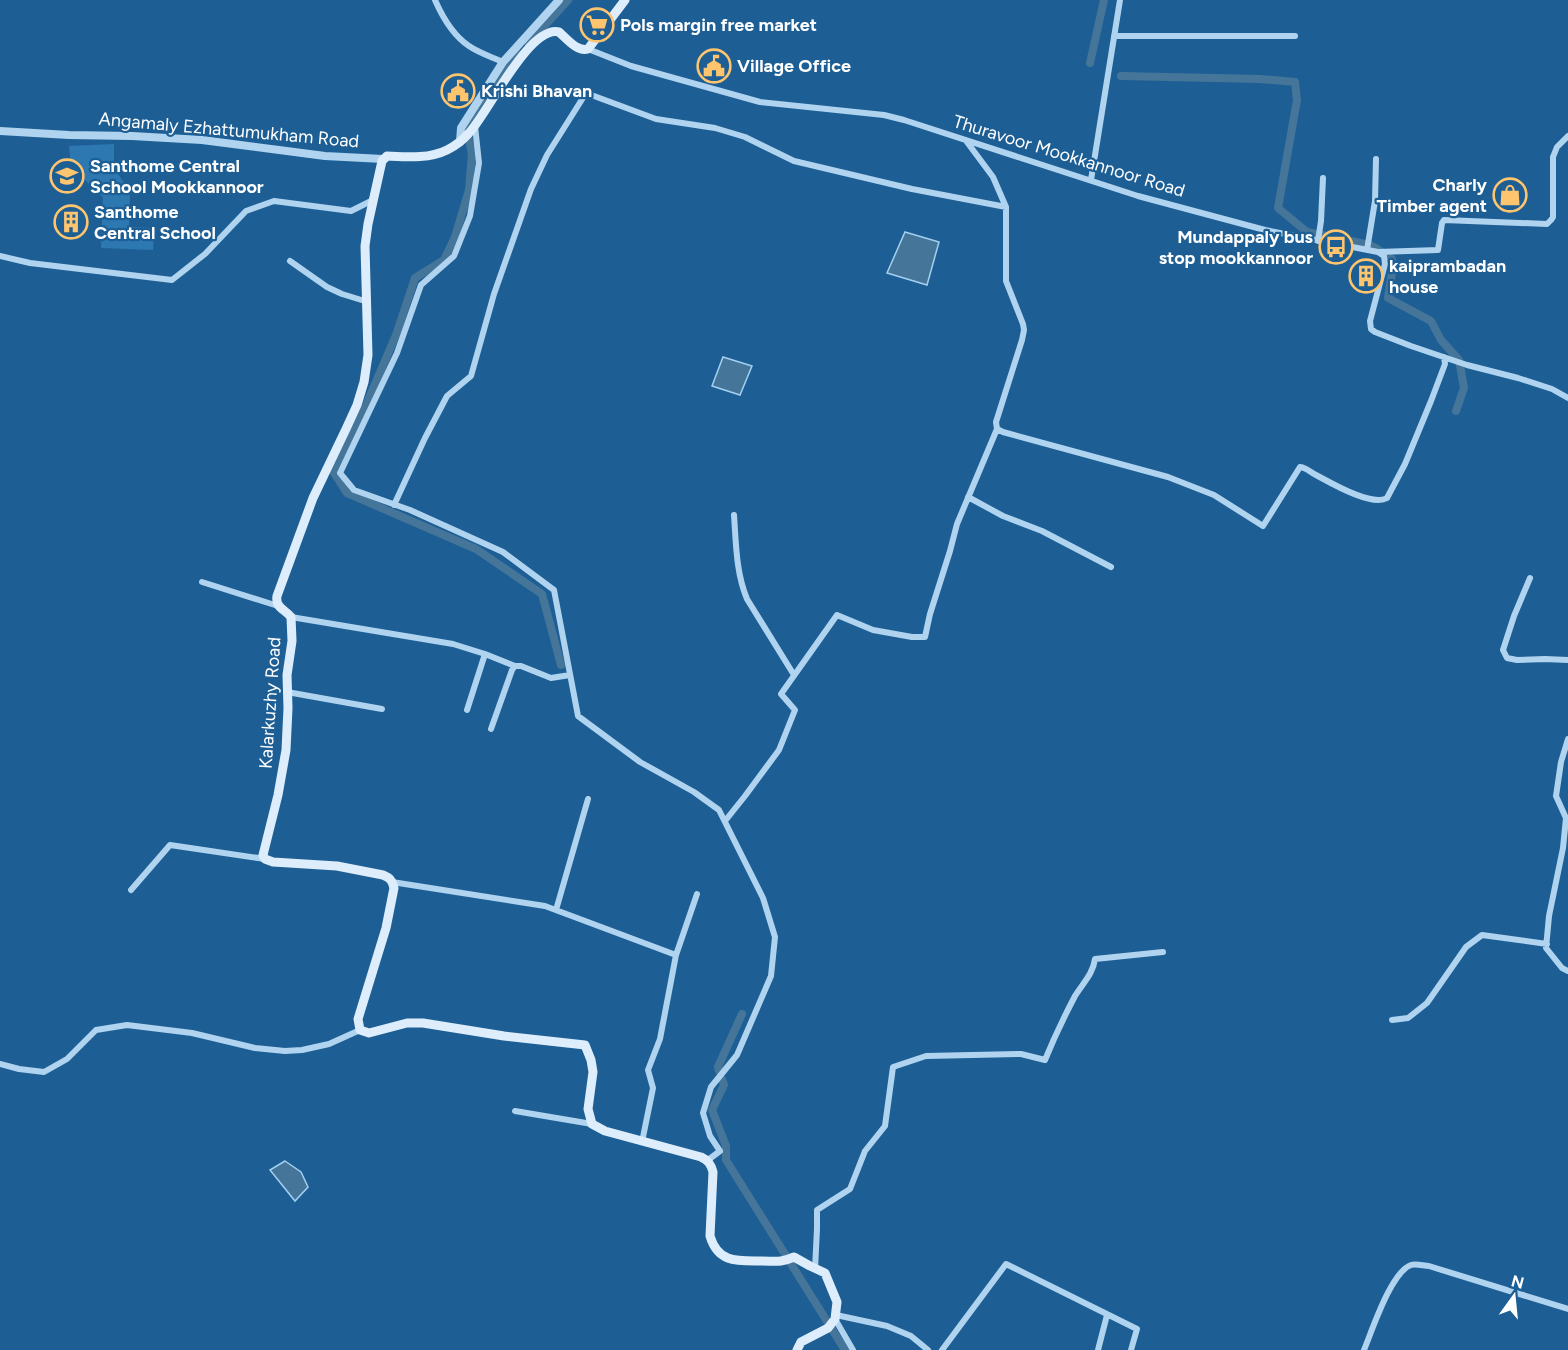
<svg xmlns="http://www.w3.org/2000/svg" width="1568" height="1350" font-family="Figtree,sans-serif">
<rect width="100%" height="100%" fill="#1d5f95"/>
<!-- green -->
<path fill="#2d78b1" d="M114 144V171L118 174 130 191 129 227 154 228 153 250 101 248 103 197 71 167 69 146Z"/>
<!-- water -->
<path fill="#46759a" stroke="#a3d0f1" stroke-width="1.5" d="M905 232 939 242 927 285 887 273Z
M723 357 752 366 740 395 712 386Z
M285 1161 301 1172 308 1187 295 1201 270 1170Z"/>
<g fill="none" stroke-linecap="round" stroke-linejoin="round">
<!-- canal -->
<path stroke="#46759a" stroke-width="8" d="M529 43 568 0
M1090 63 1104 0
M1121 76 1260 79 1295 82 1297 100 1278 208 1307 232 1370 245 1376 248 1392 259V273L1388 298 1431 321 1441 340 1459 360 1464 388 1456 411
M467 127 505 69 519 54
M468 135 472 154 469 190 455 237 444 260 415 278 396 335 363 412 333 471 347 493 476 549 542 594 561 665
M719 1071 718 1067 742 1014
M722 1079 724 1085 712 1110 726 1146V1160L845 1350"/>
<!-- minor -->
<path stroke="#b0d4ef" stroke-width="6" d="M435 0C442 16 454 36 469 46 479 53 492 57 503 62
M1114 36H1295
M588 49 631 66 760 102 884 115 904 120 1138 196 1265 230 1378 252 1384 256 1385 264 1370 321 1371 329 1375 332 1411 346 1467 365 1518 378 1552 389 1568 398
M475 126 479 163 470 216 454 256 421 285 397 353 340 473 354 490 410 510 503 552 554 590 578 716 640 762 694 792 719 810 763 898 775 937 771 976 737 1055 711 1087 703 1113 710 1136 720 1151 708 1160
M967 142 993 177 1006 207V281L1023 324 1024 330 1022 340 996 422 997 429 1003 432 1168 477 1214 495 1263 526 1300 467C1307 468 1310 472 1316 475 1331 483 1372 507 1387 498L1405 464 1431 401 1445 364 1444 357
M1091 180 1120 0
M1318 241 1321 221 1323 178
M1367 250 1375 201 1376 159
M1378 252 1438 250 1442 223 1444 220 1547 224 1551 220 1553 217V157L1557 147 1568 136
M0 256 30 263 172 280 205 254 246 211 274 201 351 211 373 200
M290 261 327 287 342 294 368 302
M968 497 1003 516 1042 531 1111 567
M394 505 425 438 447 396 471 376 494 294 531 189 547 155 586 93 656 119 715 128 745 137 794 161 912 189 1006 207
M734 515C736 543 736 573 747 599L794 675
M1530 578 1514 616 1503 650 1507 658 1517 660 1545 659 1568 660
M202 582 278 606
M291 617 453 644 485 654 515 666
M287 692 382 709
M467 710 485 654
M491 729 512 670 515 666H521L551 678 570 675
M1568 739 1561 762 1556 796 1566 818 1563 848 1549 916 1546 948 1562 968 1568 971
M725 821 745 796 779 750 795 710 781 694 837 615 873 630 912 637H925L930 614 950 551 957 524 997 429
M392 882 545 906 676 955
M131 890 170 845 265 859
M556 910 588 799
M1392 1020 1408 1018 1427 1003 1466 947 1482 935 1547 944
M0 1064 19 1069 44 1072 67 1059 96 1030 127 1025 192 1033 255 1048 285 1051 302 1050 329 1044 360 1030
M515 1111 592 1124
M642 1142 653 1088 648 1070 660 1039 676 955 697 894
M815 1269 817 1229V1210L850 1189 865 1151 885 1126 893 1067 926 1056 1021 1054 1045 1060C1054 1038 1064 1017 1075 996 1083 983 1093 974 1095 959L1163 952
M836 1315 887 1326 911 1336 928 1350
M835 1319 853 1350
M942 1350 1006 1264 1137 1329 1131 1350
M1098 1350 1107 1315
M1364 1350C1372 1331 1391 1272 1411 1265 1416 1263 1424 1266 1429 1266L1568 1309"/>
<!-- tertiary -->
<path stroke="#b0d4ef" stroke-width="8" d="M0 131 69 135 132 136 202 140 325 156 383 159
M460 142 461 128 503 62 559 0"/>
<!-- secondary -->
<path stroke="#ddedfb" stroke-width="9" d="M625 0 588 49C577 52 567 39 559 32 529 25 488 113 469 133 463 140 455 146 447 150 429 159 407 157 387 156L382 161 368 224 365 246 368 355 364 382 357 405 346 429 313 498 277 596C275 608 285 609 291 617L292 641 287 675 288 708 286 750 278 795 263 855 265 859 273 862 337 866 383 875C390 878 392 880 394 888L386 928 358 1019 360 1030 369 1033 407 1023H423L504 1036 585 1045 591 1060 593 1072 588 1109 592 1124 605 1131 701 1157C708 1160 711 1164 713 1172L710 1236C718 1263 737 1261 761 1261 776 1261 780 1263 794 1257L810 1266 825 1273 837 1302 835 1319 828 1328 801 1342 797 1350"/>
</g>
<!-- icons -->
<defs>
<g id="supermarket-ring" transform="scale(1.725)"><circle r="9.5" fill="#1d5f95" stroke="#fec46e" stroke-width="1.5"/><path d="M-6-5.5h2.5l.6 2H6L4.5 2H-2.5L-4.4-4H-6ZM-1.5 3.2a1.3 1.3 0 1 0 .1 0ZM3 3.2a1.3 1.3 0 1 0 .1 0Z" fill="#fec46e"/></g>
<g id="civic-ring" transform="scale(1.725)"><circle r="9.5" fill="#1d5f95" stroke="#fec46e" stroke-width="1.5"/><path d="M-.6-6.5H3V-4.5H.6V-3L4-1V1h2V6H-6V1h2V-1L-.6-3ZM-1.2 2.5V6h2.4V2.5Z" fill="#fec46e"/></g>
<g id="school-ring" transform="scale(1.725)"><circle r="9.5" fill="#1d5f95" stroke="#fec46e" stroke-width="1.5"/><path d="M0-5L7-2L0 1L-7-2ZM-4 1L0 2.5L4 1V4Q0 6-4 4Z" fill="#fec46e"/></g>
<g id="shop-ring" transform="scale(1.725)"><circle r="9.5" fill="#1d5f95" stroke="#fec46e" stroke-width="1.5"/><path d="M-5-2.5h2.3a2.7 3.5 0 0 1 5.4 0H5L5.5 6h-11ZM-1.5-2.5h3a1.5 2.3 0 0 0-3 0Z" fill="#fec46e"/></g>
<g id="building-ring" transform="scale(1.725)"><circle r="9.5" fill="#1d5f95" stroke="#fec46e" stroke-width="1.5"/><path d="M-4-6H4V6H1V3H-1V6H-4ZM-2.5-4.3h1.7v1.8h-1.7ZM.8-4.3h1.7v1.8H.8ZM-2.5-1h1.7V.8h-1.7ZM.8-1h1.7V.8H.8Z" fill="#fec46e"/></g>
<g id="bus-ring" transform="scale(1.725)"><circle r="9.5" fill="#1d5f95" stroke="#fec46e" stroke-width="1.5"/><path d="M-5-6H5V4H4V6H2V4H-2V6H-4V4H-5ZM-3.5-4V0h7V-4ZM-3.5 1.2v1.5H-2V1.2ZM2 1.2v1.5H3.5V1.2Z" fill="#fec46e"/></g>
</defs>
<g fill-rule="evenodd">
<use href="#supermarket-ring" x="597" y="25"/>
<use href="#civic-ring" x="714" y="66"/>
<use href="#civic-ring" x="458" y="91"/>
<use href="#school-ring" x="67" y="176"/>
<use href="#shop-ring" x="1510" y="195"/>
<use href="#building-ring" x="71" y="222"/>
<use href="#bus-ring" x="1336" y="247"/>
<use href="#building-ring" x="1366" y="276"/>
</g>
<g text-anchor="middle" stroke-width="4.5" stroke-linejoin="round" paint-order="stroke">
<!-- poi labels -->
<g font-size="18" font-weight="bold" fill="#fff" stroke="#1d5f95" text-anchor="start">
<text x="620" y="31">Pols margin free market</text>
<text x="737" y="72">Village Office</text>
<text x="481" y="97">Krishi Bhavan</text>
<text x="90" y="172">Santhome Central<tspan x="90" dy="21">School Mookkannoor</tspan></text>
<text x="1487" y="191" text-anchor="end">Charly<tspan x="1487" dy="21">Timber agent</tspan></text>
<text x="94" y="218">Santhome<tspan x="94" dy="21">Central School</tspan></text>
<text x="1313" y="243" text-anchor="end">Mundappaly bus<tspan x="1313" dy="21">stop mookkannoor</tspan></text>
<text x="1389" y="272">kaiprambadan<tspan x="1389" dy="21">house</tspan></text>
</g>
<!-- street labels -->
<g font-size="18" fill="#fff" stroke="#1d5f95">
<text transform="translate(229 130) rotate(5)" y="6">Angamaly Ezhattumukham Road</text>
<text transform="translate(1069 156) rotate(17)" y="6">Thuravoor Mookkannoor Road</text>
<text transform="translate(270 703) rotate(-86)" y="6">Kalarkuzhy Road</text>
</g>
</g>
<!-- north arrow -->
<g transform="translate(1514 1296) rotate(15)" stroke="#1d5f95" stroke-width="4.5" paint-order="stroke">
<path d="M0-4.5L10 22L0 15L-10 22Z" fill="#ffffff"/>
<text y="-9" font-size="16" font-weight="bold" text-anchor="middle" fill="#ffffff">N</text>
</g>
</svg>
